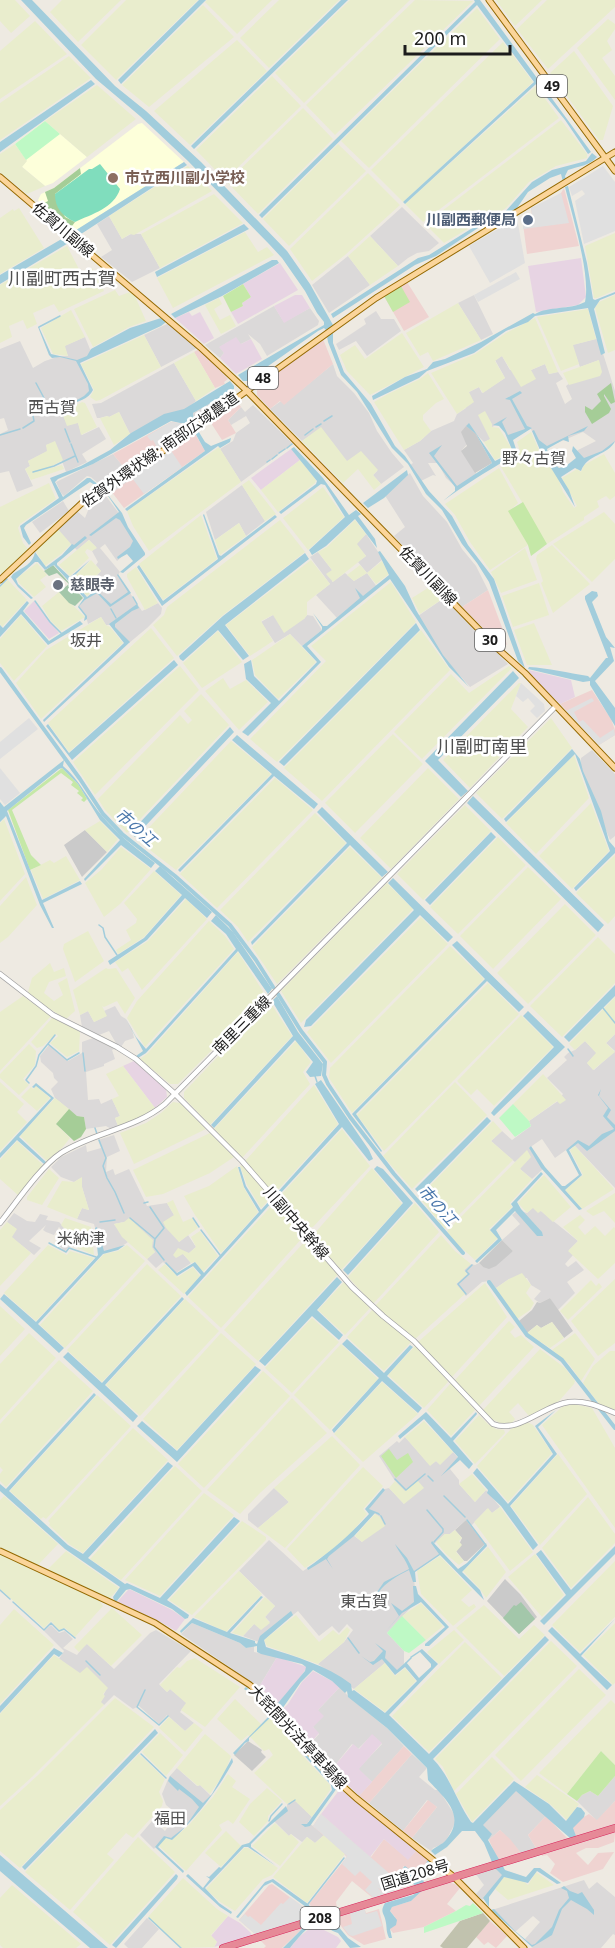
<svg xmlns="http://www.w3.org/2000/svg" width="615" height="1948" font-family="'Noto Sans','Noto Sans JP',sans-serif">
<rect width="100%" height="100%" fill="#eeeae2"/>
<!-- residential -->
<path fill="#dbd9d9" d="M402 207 439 243 429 251 417 253 408 258 398 266 370 236Z
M109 216 122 239 131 234H141L160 268 132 282 101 257 112 250 97 224Z
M348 256 370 285 329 313 312 285Z
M474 295 493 334 481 340 458 303Z
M274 306 284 322 310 308 319 321 318 325 267 356 260 344 248 334 251 339 241 344 228 342 220 347 224 353 220 358 205 345Z
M376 311 381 319H394L401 331 367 356 356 341 339 350 336 344 366 324 364 319Z
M169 323 197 348 161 367 144 335Z
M85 337 92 354 78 361 91 390 85 398 59 409 65 418 78 423 82 435 99 427 106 439 82 454 87 462 66 472 55 442 46 445 48 451 28 461 30 466 25 469 33 486 17 492 9 471 0 473V434L8 430 4 418 0 419V349L20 341 33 368 45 361 60 356H68L64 346Z
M596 339 599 341 615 391V442L600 453 580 460 576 452 578 450 596 441 583 432 543 449 530 428 508 437 500 423 492 427 488 432 491 439 484 442 476 434 462 450 477 475 458 489 446 478 438 463H428L436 476 433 475 421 481 410 465 413 463 404 450 420 441 431 431 454 421 457 414 466 408 469 392 479 387 482 393 505 378 495 360 502 356 510 370H531L545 364 549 374 558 372 563 379 556 383 565 404 572 399 566 386 599 360 580 367 572 345Z
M174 363 196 401 184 411 165 415 130 434 119 412 109 417 107 416 100 418H97L92 404 101 403Z
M333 364 337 376 354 393 369 413 377 431 392 453 404 467 381 484 373 475 377 471 347 462 321 428 302 441 270 409 281 401 284 404Z
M234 390 233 396 194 424 193 413Z
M253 405 293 444 241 482 220 449 233 441 236 433 250 423 246 416 231 425 228 420 241 407 245 412Z
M113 454 126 470 100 485 91 477 87 476 64 496 61 493 56 482Z
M410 473 423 496 447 522 462 549 476 566 488 590 462 607 394 536 405 527 384 494Z
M242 485 265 521 246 536 239 523 215 540 206 512Z
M102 491 118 512 136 544 117 561 105 544 100 548 120 572 118 575 142 611 158 603 162 608 161 614 147 628 129 643 112 625H106L101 617 88 624 86 616 78 606 96 591 90 582 101 571 96 565 98 562 92 551 96 547 89 540 77 550 61 535 58 529 77 511 85 518 93 498Z
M63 501 69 511 40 533 32 522Z
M366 534 383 559 367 573 377 587 337 618 316 595 330 584 310 557 318 552 332 570V582L345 573 354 581 367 573 358 562 366 556 356 544Z
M444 598 508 664 470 687 440 653 418 616Z
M273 615 304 619 307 615 313 616 322 630 302 646 290 634 275 643 261 622Z
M592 750 615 774V836L610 840 581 770V758Z
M115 1006 121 1016 126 1019 132 1029 134 1038 125 1041 121 1047 117 1045 109 1031 99 1035 82 1027 80 1015 88 1011 94 1022 106 1016 104 1011Z
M615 1034V1188L575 1146 566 1150 555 1158 542 1139 529 1148 543 1169 532 1179 520 1169 527 1151 515 1162 491 1141 502 1131 512 1140 531 1126 529 1121 558 1101 563 1094 547 1078 567 1060 564 1057 568 1053 575 1050 585 1041 597 1053 587 1063 594 1070 615 1051 606 1043Z
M93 1038 114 1049 112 1050 115 1059 104 1064V1066L86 1072 88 1100 99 1099 101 1104 112 1099 120 1116 115 1118 118 1126 111 1129 106 1126 86 1129 84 1117 77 1116 55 1098 51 1089 58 1082 54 1078 53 1073 41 1062 40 1056 49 1045 68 1061 82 1053V1042Z
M114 1135 120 1151 107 1157 106 1172 113 1169 115 1175 129 1169 147 1206 167 1203 174 1215 179 1242 188 1235 196 1247 188 1254H183L191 1263 176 1273 163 1262 156 1268 147 1259 155 1252 124 1222 114 1224 128 1242 118 1249 102 1253 94 1224 77 1219 82 1208 89 1210 82 1187 81 1178 74 1182 61 1177 51 1167 61 1157 86 1145 87 1152 101 1148 98 1140Z
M533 1207 541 1211 578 1241 569 1250 573 1255 565 1264 568 1267 576 1261 584 1270 567 1282 575 1293 558 1310 556 1309 550 1298 540 1303 534 1299 541 1291 531 1285 527 1278 509 1279 496 1288 490 1281 482 1282 466 1296 456 1284 467 1274 464 1270 471 1264 475 1265 479 1263 483 1267 513 1251 502 1240 520 1224 512 1215 518 1210 527 1213Z
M14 1213 27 1221 35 1222 40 1214 48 1216 46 1220 59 1222 74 1239 71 1245 65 1251 59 1246 66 1235 59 1227 54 1235 46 1232 43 1230 46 1225 29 1241 41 1248 34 1255 11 1237 16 1229 7 1222Z
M405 1437 430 1465 436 1461 440 1464 453 1452 459 1459 450 1469 459 1480V1484L475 1502 486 1490 500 1507 492 1513 487 1509 471 1526 466 1520 450 1534H445L434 1544 441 1553 413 1573 417 1601 387 1633 404 1651V1665L396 1673 385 1663 354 1689 318 1664 344 1642 353 1630 347 1624 339 1633 332 1626 319 1636 298 1611 259 1642 243 1636 254 1624 270 1622 265 1617 275 1606 239 1571 269 1540 303 1571 331 1553 353 1535 362 1542 380 1517 367 1509 385 1489 389 1488 404 1504 405 1492 395 1481 379 1456 397 1441 399 1443Z
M274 1488 289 1502 258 1528 248 1520V1514Z
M192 1623 240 1643 246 1648 254 1646V1652L277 1657 259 1687 181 1634Z
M51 1625 59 1633 65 1631 73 1639 63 1648 77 1655 86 1643 114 1669 150 1633 156 1630 191 1651 159 1684 167 1692 170 1689 187 1703 180 1712 194 1723 185 1731 167 1715 159 1724 139 1706 133 1709 114 1695 104 1705 100 1702 107 1688 80 1674 59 1659 64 1651 44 1631Z
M340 1687 349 1697 388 1729 404 1746 372 1782 358 1769 382 1744 372 1735 358 1749 352 1744 332 1769 309 1745 319 1734 313 1727 318 1710Z
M412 1754 427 1768 419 1777 435 1790H439L454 1814 455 1823 445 1843 433 1848 431 1851 412 1838 437 1807 427 1800 403 1831 369 1803Z
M177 1768 197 1786 200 1785 211 1796 187 1825 172 1839 165 1837 154 1849 140 1835 153 1820 165 1831 177 1814 166 1805 162 1794 169 1777Z
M615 1776V1801L597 1821 577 1801 582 1795 590 1791 598 1796Z
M516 1788 546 1816 528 1835 536 1848 521 1853 500 1830 489 1840 480 1824Z
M294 1799 312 1817 308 1822 324 1835 315 1843 307 1837 302 1842 291 1834 289 1836 274 1821 287 1809V1804Z
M494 1867 499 1868 503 1876 482 1900 476 1894 484 1885 475 1873Z
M584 1880 589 1889 597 1882 615 1897V1935L613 1934 601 1948H531L533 1947 525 1939 540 1922 533 1916 515 1932 492 1910Z
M147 1918 159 1929 142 1948H128L124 1944Z"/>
<!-- commercial -->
<path fill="#efd3d1" d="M564 188 579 246 527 254 523 224 533 223 531 208 546 202 561 193Z
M407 282 429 317 404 331 384 296Z
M323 339 333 364 284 405 280 401 270 409 257 395V388L264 382V380Z
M199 349 228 379 224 382 225 384 215 388 194 352Z
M236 400 241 407 228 420 236 433 222 440 209 420Z
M171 422 185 424 190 428 159 451 126 470 113 454Z
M194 432 205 451 124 508 108 487 157 458Z
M488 590 503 630 507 645 491 636 462 607Z
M592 690 611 719 615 730V735L599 745 560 704Z
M404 1746 412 1754 369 1803 359 1796Z
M428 1800 437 1807 412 1838 403 1831Z
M615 1801V1824L574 1837 571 1828 582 1818 589 1814 597 1820Z
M321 1814 371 1857 384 1839 408 1859 417 1850 429 1861 420 1879 403 1866V1872L414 1885 389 1891 386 1895 374 1899 352 1881 336 1902 337 1909 319 1915 309 1904 347 1857 313 1826Z
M546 1816 568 1839 536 1848 528 1835Z
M500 1830 510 1839 521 1853 498 1860 489 1840Z
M613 1831 615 1833 614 1842 598 1848H586L576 1853 588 1865 598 1853 614 1852 603 1869 563 1882 550 1873 555 1864 547 1855 542 1856V1853Z
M448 1882 455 1884 460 1888 447 1904 456 1911 424 1927 393 1933 390 1929 395 1917 390 1911 392 1907 411 1901 425 1888Z
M272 1884 306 1909 311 1917 255 1934 239 1920 269 1885Z
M364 1907 366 1913 379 1909 386 1939 364 1945 348 1935 341 1926 328 1918Z
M490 1921 507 1936 496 1948 488 1942 484 1945 476 1937Z
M301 1926V1930L282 1948H264L266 1946 259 1939Z"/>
<!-- industrial -->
<path fill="#e7d4e3" d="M581 258 586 297 578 305 536 312 528 266Z
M280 263 298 290 238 324 231 312 243 306 242 303 251 297 243 284Z
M295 295H302L310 308 284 323 274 306Z
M189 312 192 316 200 312 214 338 204 344 175 318Z
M236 337 241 344 251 339 262 359 236 374 220 358 224 353 219 347Z
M291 449 300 460 261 490 251 478Z
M34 601 59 633 49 639 24 611Z
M529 670 571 680 575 697 560 704 529 674Z
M134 1061 166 1089 167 1097 155 1108 123 1066Z
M129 1589 172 1610 185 1619 176 1631 157 1620 117 1602Z
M277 1657 307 1667 296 1684 278 1703 259 1687Z
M313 1671 332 1681 340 1687 318 1710 324 1716 313 1727 319 1733 309 1745 282 1710 288 1704 302 1682Z
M372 1734 382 1743 359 1769 372 1782 359 1796 332 1769 353 1744 359 1749Z
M340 1789 417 1850 408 1860 384 1839 370 1857 321 1814Z
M228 1916 240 1923 251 1933 252 1936 214 1947 217 1942 211 1936Z
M314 1925 338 1937 341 1941 336 1948H290L299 1937Z"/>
<!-- education -->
<path fill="#fdffda" d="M45 121 87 157 53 183 45 186 21 166 15 144Z
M142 123 184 162 75 231 72 226 67 225 41 205 38 200 41 194 54 188 138 124Z"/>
<!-- religious -->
<path fill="#cacaca" d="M466 426 476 434 492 463 475 473 461 451 467 446 461 432Z
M85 830 107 852 82 877 64 845Z
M502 1240 513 1251 496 1266 489 1269 483 1267 479 1263Z
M550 1298 573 1331 564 1338 552 1322 541 1328 537 1325 527 1333 519 1321 532 1310 537 1302 540 1303Z
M466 1520 485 1544 467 1561H464L456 1551 462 1538 455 1530Z
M505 1579 520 1594 537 1617 519 1634 487 1601Z
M248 1741 262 1750 261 1752 266 1757 252 1771 234 1755Z"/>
<!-- construction -->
<path fill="#c1c2ae" d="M483 1913 490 1921 467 1948H443L440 1946 460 1921Z"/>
<!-- farmland -->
<path fill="#e9edcd" d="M0 0H15L30 16 11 33 0 21Z
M62 0H121L78 42 50 12Z
M126 0H198L116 80 81 45Z
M207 0H272L237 34 205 2Z
M279 0H339L269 68 240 38Z
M350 0H410L304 103 275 73Z
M415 0 473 1 335 135 306 105Z
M496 0H542L515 26Z
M547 0H615V7L548 69 517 29Z
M203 5 234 37 149 107 122 85Z
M477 8 500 39 369 168 341 141Z
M608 19 615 24V29L607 41 612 50 602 58 615 76V100L577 48Z
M35 21 67 54 0 99V51Z
M237 40 267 71 190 145 154 111Z
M503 42 533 82 403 202 371 170Z
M574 51 613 106 603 140H599L550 73Z
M69 56 91 78 0 140V103Z
M272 76 301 106 225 180 196 150Z
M97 85 136 119 87 157 45 121Z
M536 86 559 118 423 222 405 204Z
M303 108 333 139 258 214 227 182Z
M561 120 587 154V158L556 166 529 182 506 208 500 212H496L444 243 425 224Z
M15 144 27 161 22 167 45 186 27 194 0 172V154Z
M338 144 366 171 289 246 263 219Z
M188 166 212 191 134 235 130 234 122 239 109 216Z
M368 173 400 205 345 255 312 281 290 249Z
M214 194 243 223 160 268 141 234Z
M19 208 44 248 0 274V218L13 209 14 211Z
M245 232 258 252 267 247 274 255 173 308 157 278Z
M615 233V290L597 298H594L585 246Z
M370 236 398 266 370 285 348 256Z
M67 246 81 273 92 268 104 291 59 312 54 304 33 313 37 324 27 329 23 320 9 326 12 337 0 343V285Z
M115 290 119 296 130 292 134 294 146 321 129 327 93 347 74 309Z
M615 295V350L608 353 595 308 599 302Z
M219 298 222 304 214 309 220 320 230 315 236 326 221 334 205 305Z
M458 303 481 340 433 361 428 352 420 356 406 333Z
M588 309 596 339 573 345 579 364 561 371 537 317Z
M71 310 85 337 65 346 68 356 53 354 41 328Z
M535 318 558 372 549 374 545 364 531 370 536 379 521 387 502 356 495 361 505 378 483 393 479 387 469 392 474 402 457 414 431 373 475 354 506 333Z
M402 333 424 367 370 395 347 371 340 355 355 345 365 359Z
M144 335 161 367 100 400 96 401 90 397 94 390 81 364Z
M194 352 215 388 196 401 174 363Z
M599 360 602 372 600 376 569 385 563 373Z
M428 373 444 399 436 403 423 415V420L431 431 420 441 404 450 374 402 388 394 420 379Z
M82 402 85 403 97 427 81 435 78 423 67 426 62 413Z
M485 411 492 424V427L499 428 513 451 495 460 484 442 490 439 478 415Z
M119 412 130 434 114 445 100 418 108 416 109 417Z
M321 427 347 461 361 451 378 470 373 475 381 484 374 490 358 469 343 483 302 441Z
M531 432 539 450 558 478 563 492 574 508 577 506 562 478 577 469 581 472 584 465 604 454 615 473V496L610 500 606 496 597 501 599 507 584 517V520L547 544 501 467 517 456 520 451 517 442Z
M55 441 63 460 50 467 51 468 62 465 64 469 31 480 25 469 30 466 28 461 47 451 46 445Z
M219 447 241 482 149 551 133 526 127 511Z
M300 460 316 480 315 483 278 512 261 490Z
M499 468 518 503 509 511 528 545 490 570 470 542 455 515 445 504Z
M249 480 276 514 265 521 242 485Z
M49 483 56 499 20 524 18 528 23 543 28 549 2 574 0 572V507Z
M323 487 344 517 308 550 283 518Z
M604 512 615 524V559L592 582 553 544Z
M201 515 217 559 163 600 139 564Z
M280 520 305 552 223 615 177 656 153 625 164 615 167 607Z
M355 520 366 534 357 544 366 556 333 582 326 574 332 570 318 552 327 547Z
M239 523 246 536 220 555 215 540Z
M58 529 71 544 61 554 45 566 35 550Z
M89 540 97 548 92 551 87 549 85 552 89 558 70 576 59 565Z
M552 545 590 584 553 613 541 583 543 581 536 559 537 555Z
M525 548 537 580 501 593 491 572Z
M91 560 101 571 90 582 95 589 87 596 72 579Z
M311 560 330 584 307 602V615L304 619 284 633 273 615 261 621 273 641 250 656 226 625Z
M382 561 389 574 376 584 367 573 354 581 347 575 360 565 367 573Z
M37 563 47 575 40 580 46 587 34 597 19 583 17 578Z
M136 567 158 603 145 610 127 577V574Z
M8 580 27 600 2 627 0 624V587Z
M391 582 416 622 277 762 250 739 326 661 311 646Z
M539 583 549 615 513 627 502 596Z
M431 586 444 598 420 614 412 598Z
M59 592 85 617 61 631 50 620 42 606Z
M21 615 47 646 14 681 0 663V639Z
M101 617 106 625 110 627 123 643 41 719 16 683 46 650Z
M534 623 552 665H527L514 630Z
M151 628 174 658 69 752 48 723Z
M421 630 450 670 322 801 284 768Z
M218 631 242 662 202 688 183 663Z
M290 634 316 662 278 699 255 675 252 660Z
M180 666 199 690 95 795 73 762Z
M509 666 512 668 422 759 394 732 451 674 469 693Z
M223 678 230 689 246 680 268 702 239 730 205 691Z
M519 683H521L511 709 528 727 470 788 443 760Z
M201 694 229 725 127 833 105 810 98 799 180 715 188 724 192 720 184 711Z
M551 718 572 748 502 819 476 793Z
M393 734 423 764 355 833 325 803Z
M231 741 271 774 176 870 137 840Z
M574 755 589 798 536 854 506 823Z
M428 768 459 799 391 869 360 838Z
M275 778 313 810 217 908 180 874Z
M591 803 609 851 572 889 539 856Z
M465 805 491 831 423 900 397 874Z
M315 813 346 843 248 942 238 927 220 910Z
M4 819 25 874 0 901V823Z
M100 821 118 839 107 852 85 830Z
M498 837 526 865 458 934 430 907Z
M121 847 151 869 120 904 104 917 85 883 101 870Z
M350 847 382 878 277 984 252 947Z
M615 855V916L608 924 576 893Z
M66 856 80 880 43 899 31 870 50 860 54 863Z
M528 867 561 899 493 969 460 936Z
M154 871 181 895 144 937 118 954 116 950 131 940 126 930 136 923 137 919 124 903Z
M26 877 37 905 8 937 0 943V906Z
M387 883 413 909 301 1023 281 991Z
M186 899 207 919 142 990 128 968 122 972 115 962 148 941Z
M565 904 596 935 528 1004 497 973Z
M421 917 448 944 331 1063 307 1032Z
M209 921 225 936 234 949 145 1047 127 1018 137 1001Z
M88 931 104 961 75 982 63 949 64 944Z
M598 937 615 954V983L562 1037 530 1006Z
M450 946 484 979 352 1113 329 1078 330 1068Z
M238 952 266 996 178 1084H170L140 1059 148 1053Z
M50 963 54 972 64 968 66 976 49 982 44 993 54 1001 63 995 58 983 67 978 75 1011 66 1019 45 1006 28 992 32 978Z
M106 968 108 969 116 968 135 998 125 1014 117 1001 104 1007 102 1006 107 1016 94 1022 88 1011 80 1015 73 990Z
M488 983 519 1014 384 1151 357 1115Z
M23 996 51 1016 0 1071V1012Z
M615 997V1034L606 1043 615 1052 593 1070 587 1063 596 1053 585 1041 575 1050 569 1044Z
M270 1002 292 1036 210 1125 184 1098V1092Z
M521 1015 553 1047 494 1106 477 1089 471 1095 457 1081Z
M53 1017 80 1032 79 1051 67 1057 50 1043 58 1036 56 1034 43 1046 37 1048 31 1042Z
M296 1041 311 1062 303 1072 310 1084 242 1158 214 1129Z
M29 1044 36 1051 35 1065 23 1079 29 1085 19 1095 0 1078V1074Z
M123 1066 155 1108 143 1116 118 1126 115 1118 120 1116 112 1099 119 1096 106 1074Z
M543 1074 566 1100 560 1104 557 1101 529 1121 513 1104Z
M0 1082 24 1104 17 1112 27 1122 0 1151Z
M455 1082 487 1115 412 1189 383 1156Z
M314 1085 338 1124 274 1194 245 1161Z
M36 1086 50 1098 37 1111 21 1097 31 1087 33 1089Z
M55 1098 69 1109 56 1124 70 1138 62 1148 47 1161 20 1136Z
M173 1102 180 1103 206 1129 134 1164 120 1133 146 1123 161 1113Z
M493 1121 502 1131 491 1141 513 1160 445 1229 419 1197Z
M342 1129 370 1166 313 1227H303L278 1198Z
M210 1133 234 1157 210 1173 163 1194 146 1197 133 1170Z
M17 1141 43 1165 19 1196 0 1179V1160Z
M575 1146 614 1189 582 1209 565 1190 583 1175 570 1150Z
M527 1150 531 1157 520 1169 532 1179 510 1203 512 1207 489 1229 498 1238 475 1260 456 1243 447 1231Z
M242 1165 271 1198 261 1208 247 1185 240 1166Z
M237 1166 244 1188 258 1212 221 1253 195 1215 184 1196 209 1186Z
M372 1168 402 1204 341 1270 317 1242 314 1234Z
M49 1169 59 1178 42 1205 27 1200V1197Z
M544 1175 571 1207 553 1222 541 1211 538 1213 533 1208 527 1213 518 1203Z
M82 1177V1187L89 1210 82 1208 77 1219 47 1207 62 1181 74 1182Z
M615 1193V1223L604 1211 593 1216 586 1211Z
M173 1200 183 1222 192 1218 198 1228 179 1242 166 1228 163 1222 174 1215 167 1203Z
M275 1202 304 1236 221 1328 188 1297Z
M415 1203 439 1232 373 1304 348 1277Z
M580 1215 585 1220 578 1227 585 1235 595 1226 605 1236 614 1227 615 1228V1263L598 1279 568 1251 578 1241 563 1227Z
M65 1218 91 1227 94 1255 71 1245 74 1239 61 1225Z
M129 1218 153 1240 152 1247 155 1252 147 1259 122 1237 114 1224 124 1222Z
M7 1222 17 1229 12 1237 31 1253 0 1286V1230Z
M200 1231 218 1256 203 1272 195 1262 191 1263 183 1254 176 1258 173 1255 178 1248 189 1253 196 1247 191 1237Z
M441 1235 455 1251 471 1264 464 1270 467 1274 456 1284 465 1294 415 1339 375 1306Z
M307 1239 338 1274 258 1361 224 1330Z
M48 1245 67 1255 70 1251 94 1258 36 1321 4 1293Z
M127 1245 145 1261 65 1348 40 1325 104 1254 118 1251Z
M147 1264 181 1296 102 1382 67 1350Z
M165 1264 178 1277 193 1267 200 1276 184 1294 158 1270Z
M522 1273 531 1285 526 1293 534 1303 530 1310 517 1319 496 1288 509 1279Z
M615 1279V1343L598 1356 571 1321Z
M591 1280 596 1286 599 1283 602 1287 568 1320 560 1311Z
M344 1282 370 1308 345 1335 318 1310Z
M485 1283 507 1317 452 1377 418 1342Z
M185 1299 219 1331 140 1416 106 1385Z
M0 1306 25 1329 0 1356Z
M372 1310 411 1342 384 1371 347 1337Z
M312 1318 339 1342 292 1393 265 1368Z
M509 1321 515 1327 510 1332 515 1338 521 1335 534 1347 479 1406 455 1380Z
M552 1322 564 1338 550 1348 527 1333 537 1325 541 1328Z
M29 1333 56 1358 0 1420V1364Z
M221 1333 256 1364 177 1450 143 1419Z
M575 1333 595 1359 581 1381 569 1364 552 1350Z
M341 1344 378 1379 330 1430 294 1395Z
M415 1346 447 1380 448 1382 424 1408 388 1375Z
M540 1349 565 1368 575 1381 574 1384 559 1401 529 1416 518 1403 509 1412 515 1419 512 1423H500L492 1419 483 1410Z
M610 1351H615V1410L599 1404 583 1383 593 1366Z
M59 1360 93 1391 6 1487 0 1481V1474L3 1470 0 1467V1424Z
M263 1371 290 1396 204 1488 178 1464Z
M382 1382 418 1414 363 1462 334 1434Z
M450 1384H452L475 1410 451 1436 427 1410Z
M97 1395 131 1426 46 1519 43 1517 41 1519 10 1491Z
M292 1398 327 1433 261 1492 240 1514 207 1490Z
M573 1404 592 1408 615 1448V1528L542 1425 562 1407Z
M479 1415 488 1424 496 1429 504 1430 505 1433 475 1464 455 1441Z
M424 1421 453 1452 440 1465 436 1461 430 1466 405 1437Z
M527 1422 533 1425 552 1453 508 1502 477 1466 511 1429Z
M133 1428 168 1460 83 1553 69 1544 49 1525 50 1523 48 1521Z
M332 1436 360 1465 285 1548 258 1528 289 1502 274 1488Z
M558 1454 587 1494 540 1545 511 1506Z
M175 1466 202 1491 121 1580 90 1559Z
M363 1467 383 1486 363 1509 367 1514 351 1533 329 1552 305 1568 287 1549Z
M472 1474 486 1490 475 1502 459 1484Z
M395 1481 405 1491 418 1481 424 1488 404 1504 389 1488Z
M204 1493 234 1515 160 1596 125 1580Z
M4 1496 58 1544 37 1566 0 1548V1500Z
M588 1497 615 1534V1543L571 1588 542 1548Z
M500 1507 533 1552 510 1571 474 1522 488 1508 492 1513Z
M375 1514 380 1517 385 1526 362 1542 355 1536Z
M242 1521 266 1537V1540L192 1615 169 1600Z
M455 1530 462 1538 459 1541 462 1545 456 1552 464 1561 459 1565 446 1554 436 1542 445 1534H450Z
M488 1547 506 1572 486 1598 480 1589 463 1571Z
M66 1551 119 1588 110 1598 47 1570Z
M0 1554 98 1599 103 1606 75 1637 65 1628 59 1630 51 1621 44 1628 0 1589Z
M535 1554 564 1595 542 1617 508 1577Z
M440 1556 472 1590 461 1600 469 1607 474 1604 476 1607 453 1626 421 1594 417 1571Z
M615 1561V1617L580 1652 552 1625Z
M239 1571 262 1594 226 1632 194 1617Z
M265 1597 275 1606 265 1617 270 1623 261 1630 254 1624 243 1636 232 1633Z
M421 1603 443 1626 426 1640 402 1616Z
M484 1605 519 1639 534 1625 545 1635 504 1676 456 1628Z
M112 1608 142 1635 111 1666 87 1644 79 1652 74 1647Z
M14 1609 54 1645 0 1704V1625Z
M296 1615 319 1642 333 1630 339 1635 347 1627 350 1630 344 1642 318 1664 267 1646 264 1640Z
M615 1623V1683L613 1685 583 1655Z
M454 1630 464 1640 439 1664 427 1652Z
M551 1641 577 1666 454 1791 443 1767 435 1759Z
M465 1642 502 1678 429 1752 392 1716Z
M54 1655 80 1673 87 1667 108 1688 103 1694 105 1696 101 1702 104 1705 33 1776 0 1806V1714Z
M195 1658 240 1687 205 1727 181 1710 186 1703 170 1689 167 1692 160 1685 177 1667 180 1668 187 1661Z
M385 1663 395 1676 405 1668 416 1681 385 1712 354 1689Z
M579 1669 606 1695 521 1781 495 1755Z
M115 1698 154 1727 20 1868 0 1851V1810L37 1776Z
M235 1699 262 1725 270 1718 274 1719 300 1753 330 1785V1790L312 1817 294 1800 287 1804 254 1773 273 1755 269 1749 264 1751 248 1735 241 1741 217 1719Z
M611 1700 615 1704V1765L601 1751 567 1794 539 1773Z
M169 1717 185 1731 194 1723 203 1730 185 1752 159 1728Z
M160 1733 183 1755 166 1776 142 1752Z
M205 1734 231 1756 225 1772 210 1794 200 1785 198 1786 177 1768Z
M139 1754 165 1779 159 1792 163 1801 162 1806 133 1838 126 1833 107 1854 114 1860 70 1910 25 1872Z
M492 1757 514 1779 472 1822 456 1794Z
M228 1774 236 1781 232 1787 250 1799 233 1824 228 1820 219 1825 222 1830 186 1871 159 1846 165 1838 172 1840 189 1825 213 1797Z
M537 1775 579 1804 567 1820 550 1804 525 1787Z
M267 1788 282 1801 268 1816V1821L254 1836 239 1822 250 1804Z
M275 1823 289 1836 291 1834 299 1842 280 1866 252 1846Z
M226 1831 241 1846 221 1867 205 1853Z
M324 1835 345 1854 307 1903 273 1877 307 1837 315 1843Z
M138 1837 175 1872 110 1945 73 1912Z
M244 1848H248L278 1868 272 1875 263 1879 235 1911 220 1902 206 1889Z
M536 1872 554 1885 508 1900 495 1889 504 1877 523 1881 528 1885Z
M183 1878 217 1909 228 1916 211 1935 217 1942 214 1947 182 1948 148 1917Z
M12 1885 81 1944 76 1948H3L0 1945V1898Z"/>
<!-- grass -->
<path fill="#c5e8a7" d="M243 284 251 297 242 303 243 306 231 312 223 296Z
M401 286 410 302 393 312 384 296Z
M523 502 547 544 531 556 528 545 508 511Z
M62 768 78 784 87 799 84 802 81 800 83 798 77 793 79 791 71 785 73 782 61 773 12 810 31 855 41 865 30 870 8 810Z
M389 1449 397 1460 408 1453 413 1462 396 1478 381 1456Z
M601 1751 615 1765V1776L598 1796 590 1791 582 1795 577 1801 567 1794Z"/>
<!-- forest -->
<path fill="#a5cd97" d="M80 168 81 174 55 194 65 217 75 222 72 226 67 225 41 205 48 201 45 192 54 188Z
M611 383 615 402 611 404 604 394V396L611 409 609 413 592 424 585 412V406L592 410 601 401 597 394Z
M69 1109 77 1116 84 1117 86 1129 81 1137 74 1141 56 1124Z"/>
<!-- cemetery -->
<path fill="#a3c7aa" d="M53 565 83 598 75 606 69 603 59 592 69 584 57 573 49 576 44 571Z
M521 1602 535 1619 519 1634 503 1618 514 1605 516 1606Z"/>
<!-- park -->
<path fill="#bef9c5" d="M45 121 60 134 26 160 15 144Z
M513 1104 529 1121 531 1126 515 1137 499 1118Z
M402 1616 426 1640 409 1653 404 1651 387 1633Z
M473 1903 483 1913 424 1933V1927L456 1911 466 1905 470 1906Z"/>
<!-- pitch -->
<path fill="#80ddbd" d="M100 164 120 189C114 208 92 214 75 222 62 216 55 208 55 194L89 169H92Z"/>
<!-- parking -->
<path fill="#e0e0e0" d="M603 166 615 182V231L584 244 575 201 585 194 582 190 572 196 569 187Z
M561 193 569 223 523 229V224L533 223 531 208Z
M517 218 525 263 490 283 469 246Z
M516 272 520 279 478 302 474 295Z
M171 422 185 424 190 428 159 451 153 440 151 441 147 436Z
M170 449 182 467 144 494 132 478 112 493 108 487Z
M521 683 544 704 545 711 537 718 530 711 535 706 528 698 523 702 516 696Z
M592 698 594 701 574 712 579 722 583 720 600 738 614 729 615 735 599 745 566 711Z
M29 718 38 729 0 759V742Z
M0 768 20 793 5 805 0 799Z
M321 1814 398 1881 397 1882 399 1885 406 1877 414 1885 404 1886 386 1894 377 1887 384 1894 374 1898 365 1890 372 1882 360 1871 355 1876 342 1864 347 1856 313 1826Z
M290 1897 306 1909 311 1917 255 1934 239 1920 245 1914 248 1917 250 1916 261 1925 281 1903 283 1904Z
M364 1907 366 1914 377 1911 382 1926 353 1936 349 1935 343 1927 352 1924 350 1913Z"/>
<!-- water -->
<path fill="#a2cddc" d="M21 0H32L115 86 146 111 201 162 287 251 310 284 333 325 326 330 324 328 318 331 247 381H243L238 375 324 325V322L317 313 305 291 282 258 269 244 188 161 140 116 96 79Z
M199 0H206L121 84 118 80Z
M341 0H348L194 149 191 146Z
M474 0H480L591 152 588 154 565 120 536 84 405 204 403 202 534 82 477 5 262 218 259 215 475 2Z
M91 80 95 84 0 152V142Z
M592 153 597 157C589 166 579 166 568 170L565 176 566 180 563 182 561 174 550 178 528 192 515 211 503 218 490 221 481 226 436 256 415 265 333 318 331 314 418 258 429 255 487 219 504 213 532 182 552 170 586 161Z
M184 162 187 165 78 236 73 232Z
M568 186 587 263 593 299 595 300 615 292V294L600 300 594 309 605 353 601 355 588 308 535 316 528 322 506 331 474 353 427 371 419 378 373 400 372 396 405 377 427 369 433 362 445 359 481 342 533 313 535 314C548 306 570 310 585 302 591 275 572 215 565 187Z
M244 224 249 229 157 277 155 272Z
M65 237 70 242 0 284V275Z
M272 260H277L279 263 222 296 175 318 171 314Z
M161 318 166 322 161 326 80 363 93 390C89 399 77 402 68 405L84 396 89 391 88 384 76 361 60 357 52 358 49 355 38 327H39L51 354 77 360 87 356 91 349 130 328Z
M333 332V343L344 372 371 404 395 446 405 456 429 491 452 516 468 545 494 579 525 668 518 661 489 582 477 563 462 544 442 510 426 494 408 464 392 448 357 392 341 375 328 342 327 336Z
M230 381 234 386V390L193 413 194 424 191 427 185 424 171 421 93 464 58 479 55 482 63 497 87 478H90L100 486 98 487 90 482 26 525 24 528 31 543 29 545 23 537 20 526 59 498 50 478 81 466 110 450 131 433 164 414 184 409Z
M520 391 522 393 512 399 527 426 532 428 513 440 517 452 513 456C489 470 466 484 443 501L455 491V487L429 453 442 445 434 456 457 486 492 463 476 434 466 426 469 423 495 461 513 452 505 433 499 426 493 425 507 417 502 422 508 435 525 429 510 400 505 399Z
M588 426 584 431 568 436 569 442 563 440 547 449 550 460 559 468 566 466 576 458 572 451 573 446 584 458 602 451 615 441C609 455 587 454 581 471L575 468 561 477 569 490 575 507 540 450 532 431 534 430 539 440 547 446Z
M197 429 205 442 211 446 231 438 230 442 220 448 218 446 127 511 125 509 205 451 194 431Z
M294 447 323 478 349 515 356 510 361 514 358 516 375 539 377 548 355 519 326 546 312 555 309 550 345 517 325 485 321 484 281 514 279 512 316 484 317 481 291 449Z
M407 470 408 475 384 498 368 508 363 503Z
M104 490 122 513 128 527 145 553V555L123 573 120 572 133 561 127 554 118 559 117 557 130 547 133 541 120 520 116 518 91 536 89 535 119 512Z
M204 514 219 555 221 556 275 515 277 517 162 606 137 567 139 565 163 601 218 559 203 515Z
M85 536 87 538 57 563V565L70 577 90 560 71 579 87 597 96 590 111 604 128 592 117 575 118 574 131 593 110 607 97 593 85 600 79 606 87 616V619L84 621 85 616 78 607 84 598 54 565 45 570 38 562H35L16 579 18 584 33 598 31 599 18 587 11 577 13 574C23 567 33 564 35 552L46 567 62 555 72 544 74 545Z
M380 551 405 586 416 610 443 655 469 687 449 667 390 579 307 646 321 662 248 736 242 732 271 703 246 679 244 664 251 660 254 676 279 701 317 662 302 646 322 630V627L313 613 323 626H327L360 598 355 588 363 596 389 575 378 552Z
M305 553 309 559 225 625 249 656 243 660 218 630 183 661 180 659 179 656 223 616Z
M592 591 597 592 598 596 592 602 606 637 615 648 610 647 614 661 595 681 615 708V726L590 685V681L583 682 528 669 529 667C548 668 568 673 588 676L590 678 606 658H608L585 599V596Z
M27 601 29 603 23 611 49 641 80 621 83 624 48 645 21 614 0 637V625L3 628Z
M137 604 139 608 132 611 115 624V627L130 642 44 722 43 720 124 643 109 624Z
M416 623 420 630 284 766 279 762Z
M174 660 178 665 72 760 46 726 48 724 69 753Z
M513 671 519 678 438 760 468 791 461 797 425 761Z
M230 727 234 732 135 837 130 833Z
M237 735 318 804 314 809 274 776 180 872 178 870 272 774 232 740Z
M572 749 580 759 583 771 601 811 609 841 615 848V853L576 891 574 888 610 851 575 754 506 822 504 819Z
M64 760 63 766C80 780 88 800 103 817 118 835 137 849 155 863L151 868 121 845 85 881 84 879 120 840 100 820 78 784 62 768 59 769 7 811 42 900 80 881 82 884 43 903 54 928H52L40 905 6 816 0 822V802L4 807Z
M473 796 604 925 598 932 467 803Z
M322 807 388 872 382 877 350 845 252 945 251 942 347 843 317 812Z
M491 832 496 837 430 905 425 900Z
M160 866 212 912 207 918 185 898 147 940 110 965 108 961 144 938 182 895 155 871Z
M393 878 453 937 448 942 420 915 311 1026 304 1027 306 1020 414 910 388 883Z
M216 915 233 932 272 989 268 994 238 951 146 1053 138 1058 136 1056 143 1051 126 1019 136 1037 146 1049 236 949 226 934 211 921Z
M457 941 524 1007 519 1012 487 981 356 1114 382 1151 381 1152 352 1114 485 979 452 945Z
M615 985V996L569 1042 564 1037Z
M277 996 298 1032 323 1064 321 1076 310 1077 306 1072 313 1062 295 1040 214 1128 211 1125 293 1036 272 1001Z
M528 1011 565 1047 494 1116 491 1113 494 1109 554 1047 523 1016Z
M321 1080 369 1150 373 1159 369 1161 342 1127 278 1196 276 1194 339 1124 315 1084Z
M36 1083 54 1098 19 1137 46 1162 44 1164 17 1140 0 1158V1153L51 1098 36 1086 34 1088 32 1087Z
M601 1089 599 1096 611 1110 607 1117 615 1125V1131L587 1151 578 1143 569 1150 582 1175 565 1190 582 1209 579 1210 541 1168 529 1148 531 1146 545 1167 562 1186H565L579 1175 566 1150 578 1140 589 1146 602 1134 614 1129 603 1116 608 1108 598 1095Z
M487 1117 491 1121 420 1194 415 1189Z
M377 1166 383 1169 413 1203 348 1275 343 1270 403 1203 374 1169Z
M238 1167H240L246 1186 261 1210 271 1199 273 1201 187 1296 185 1293 201 1275 193 1266 177 1276 165 1263 166 1262 177 1273 195 1262 204 1273 259 1212 244 1187Z
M541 1172 543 1174 517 1202 521 1209 542 1232 543 1236H537L515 1211 496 1230 502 1240 477 1263 475 1261 498 1239 490 1230 513 1207 511 1204Z
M97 1227 104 1251 125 1245 118 1250 103 1254 38 1324 64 1348 59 1353 0 1299 4 1294 36 1322 98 1255 95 1228Z
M337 1277 342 1282 317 1310 343 1335 339 1340 312 1316 265 1366 259 1361Z
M182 1297 184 1299 105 1385 138 1416 133 1422 63 1357 68 1352 102 1383Z
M347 1339 384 1373 410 1345 413 1347 387 1376 422 1408 418 1413 382 1381 334 1433 332 1430 379 1378 342 1344Z
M255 1366 261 1370 177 1462 137 1426 142 1421 177 1451Z
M94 1393 96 1395 9 1491 68 1545 83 1554 168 1462 173 1466 88 1558 125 1584 127 1583 160 1598 234 1517 240 1521 167 1600 189 1615 188 1618 185 1619 172 1609 130 1589 126 1590 116 1602 114 1600 113 1597 120 1587 65 1549 0 1491V1484L6 1489Z
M556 1410 538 1427 557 1454 510 1506 538 1545 533 1550 501 1506 487 1493 488 1490 473 1473 477 1468 508 1504 553 1454 535 1426Z
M426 1412 451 1438 476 1412 477 1414 453 1441 473 1464 469 1469 460 1460 441 1476 458 1457 424 1419 400 1439 398 1436Z
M383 1488 385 1490 369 1509 379 1513 381 1516 375 1513 354 1536 329 1556 327 1559 333 1569 326 1559 308 1570 307 1568C330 1552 350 1535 369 1514L365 1509Z
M432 1541 458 1569 467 1563 486 1543 487 1546 462 1572 480 1590 484 1600 440 1555 415 1572 416 1582H413L409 1570C397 1576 386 1582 378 1593L387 1602 381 1596 366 1606H353L349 1603 358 1605 365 1603 377 1592 384 1582 409 1569C406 1559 399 1553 395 1544L407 1558 414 1571 439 1554 431 1543Z
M615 1546V1554L544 1625 540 1621 566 1595 536 1554 541 1550 571 1590Z
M413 1586H416L418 1594 449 1627 429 1646H425V1644L445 1627 421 1602 402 1613 386 1631 399 1616 391 1603 402 1611 414 1602Z
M261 1596 263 1597 230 1633 255 1641V1643L257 1644 260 1636 291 1611 293 1615 264 1640 266 1647C296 1657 326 1665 351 1684L352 1691 354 1690 385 1713 417 1681 405 1667 395 1675 382 1659 373 1665 361 1656 370 1662 374 1661 383 1651 375 1643 386 1651 385 1658 397 1670 406 1662 419 1678 431 1667V1664L420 1652 411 1658 410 1657 422 1649 438 1664 389 1715 429 1754 545 1636 549 1640 433 1759C450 1776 457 1802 471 1822L473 1823 514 1781 549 1804 566 1821 577 1807 581 1808 585 1813 584 1817 573 1828 576 1836 570 1838 516 1791 483 1825 492 1834 488 1840 505 1870 526 1877 534 1868H540L561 1883 557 1884 537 1871 528 1883 504 1877 489 1897V1907L483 1898 502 1875 494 1867 484 1843 475 1831H462L447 1847 435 1855 431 1851C436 1846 442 1845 446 1840 467 1815 444 1798 428 1780L427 1768 387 1728 348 1697 347 1691 345 1693 332 1681 313 1670 301 1682 282 1709 278 1703 305 1671 306 1667 302 1664 261 1654 257 1652V1646L246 1648 240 1643 192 1623 181 1633 180 1631 193 1618 227 1632Z
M615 1619 581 1656 612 1685 607 1690 548 1631 552 1627 580 1654Z
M54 1648 63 1653 59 1657 54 1654 0 1713V1706Z
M246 1687C281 1716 304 1757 337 1788L310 1826 305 1827 301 1824H307L332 1790 331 1785 302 1753 273 1715 249 1738V1741L245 1743 235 1755 233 1753 271 1714 256 1697 244 1689Z
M155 1729 158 1733 156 1735 25 1870 22 1867Z
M232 1758 233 1762C217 1791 196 1818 172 1840L166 1838 158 1847 184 1871 183 1873 155 1847 164 1836 171 1838 185 1827 199 1807 192 1799 179 1789 178 1791 168 1781 170 1776 203 1803 212 1794Z
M286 1806 288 1811 267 1828 251 1844V1847L276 1866 248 1847H244L205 1888 219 1903 232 1912 231 1914 220 1907 186 1876 188 1874 203 1888 210 1879 206 1876 209 1877 219 1867 221 1868 242 1845 249 1843Z
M0 1855 108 1948H90L0 1871Z
M428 1860 431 1862 423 1878 425 1888 411 1901 392 1907 390 1911 397 1920 396 1925 390 1929 392 1938H389C386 1931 387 1929 386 1923 385 1913 379 1913 385 1903L413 1895 418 1891C415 1882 405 1877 403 1868L405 1866 418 1876Z
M176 1874 178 1876 177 1879 116 1948 112 1945Z
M273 1879 308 1904 323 1921 337 1925 348 1938 361 1947 350 1948 338 1933C330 1931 327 1926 321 1923 311 1920 295 1942 290 1948H283L305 1926 314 1922 310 1913 306 1907 272 1882 264 1886 238 1918 236 1917 265 1882Z
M564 1886 570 1891 578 1894 582 1892 594 1910V1915L587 1909 571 1900 562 1909 552 1935 532 1947 491 1910 494 1909 515 1931 532 1945 535 1944 552 1927 559 1910 569 1898 567 1891 561 1888Z"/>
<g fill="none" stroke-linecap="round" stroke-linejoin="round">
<!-- stream -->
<path stroke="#a2cddc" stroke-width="1.5" d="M39 327 60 316
M36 383 44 398
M324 421 332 416
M316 427 321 424
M23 428 34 421 31 405 44 399 51 413 65 407
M65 429 70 442
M0 435 20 429
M305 435 313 429
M71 444 78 462
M287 448 292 444
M279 453 285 449
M272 459 277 455
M267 462 270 460
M33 472 54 466 75 456
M0 586 7 579
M133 597 137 604
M35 601 50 622 61 633
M111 609 116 618
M99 925 103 928 105 937 117 955
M603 1008 615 1023
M48 1044 67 1060 79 1053
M568 1049 573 1056
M83 1053 85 1071
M315 1076 317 1082
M29 1083 26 1080 36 1066 39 1055 55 1035
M95 1128 97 1134
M99 1140 106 1158 103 1166 107 1178 115 1192 124 1213
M144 1203 148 1202
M150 1207 164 1228 155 1239 154 1247 164 1260
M130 1218 154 1238
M193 1218 199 1227
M100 1222 115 1220
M201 1230 220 1255
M49 1243 66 1252 69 1248 96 1257
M466 1294 458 1284 469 1274 466 1271 472 1265
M428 1476 433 1481
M395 1479 406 1490 425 1474
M444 1496 465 1517
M427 1510 443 1529V1532L434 1542
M381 1516 385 1524
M467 1520 485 1544
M0 1590 10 1599
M13 1602 44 1630 51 1623 59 1631 64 1629 75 1638
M348 1638 359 1653
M86 1661 100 1675
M406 1663 411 1658
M145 1690 137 1707 159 1725 168 1716
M141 1754 166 1778
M289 1804 295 1800
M269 1821 271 1816 282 1804
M308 1904 344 1858
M149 1918 181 1948"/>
<!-- canal -->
<path stroke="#a2cddc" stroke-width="4" d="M0 669 80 779 103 814 122 834 175 876 230 925 256 960 273 987
M278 994 301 1031 325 1062 324 1075 328 1084 350 1117 394 1174 463 1253
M489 1282 527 1335 562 1360 615 1428"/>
<!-- minor casing -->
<g stroke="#a3a3a3" stroke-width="6">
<path id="minor" d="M0 974 53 1015 117 1047 136 1059 175 1094 242 1161 352 1287 383 1316 414 1341 493 1424C519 1434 543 1405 569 1402 586 1400 600 1407 615 1413
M0 1223C16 1203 40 1167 61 1153 94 1132 135 1129 165 1104L555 707"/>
</g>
<!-- major casing -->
<g stroke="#946901" stroke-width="7">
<path id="major" d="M489 0 615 171
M0 177 200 347 246 390 498 649 525 673 615 768
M0 580 83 502 109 483 166 449 376 298 615 152
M0 1551 155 1623 250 1685 276 1709 306 1749 327 1772 356 1798 454 1877 524 1948"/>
</g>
<!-- highway casing -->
<g stroke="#d7245b" stroke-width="8">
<path id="highway" d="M223 1948 615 1828"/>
</g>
<!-- minor -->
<use href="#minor" stroke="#fff" stroke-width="4.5"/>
<!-- major -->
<use href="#major" stroke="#fbd59a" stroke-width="5"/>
<!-- highway -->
<use href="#highway" stroke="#e68997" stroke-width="7"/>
</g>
<!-- markers -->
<circle fill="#8d6e63" stroke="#fff" stroke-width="2" cx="113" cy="178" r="6"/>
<circle fill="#5c6f8a" stroke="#fff" stroke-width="2" cx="528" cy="220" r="6"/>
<circle fill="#6b7280" stroke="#fff" stroke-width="2" cx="58" cy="585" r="6"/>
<g text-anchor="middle" stroke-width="5" stroke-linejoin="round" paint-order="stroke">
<!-- shield labels -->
<g fill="#fff" stroke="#606060" stroke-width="1.5">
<rect x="537" y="75" width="30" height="22" rx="4.5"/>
<rect x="248" y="367" width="30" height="22" rx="4.5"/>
<rect x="475" y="629" width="30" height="22" rx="4.5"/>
<rect x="300.5" y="1907" width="39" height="22" rx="4.5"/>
</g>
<g font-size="14" font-weight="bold" fill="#1c1c1c">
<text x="552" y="91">49</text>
<text x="263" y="383">48</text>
<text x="490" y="645">30</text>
<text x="320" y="1923">208</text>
</g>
<!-- education labels -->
<g font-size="15" font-weight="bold" fill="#785e54" stroke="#fff" text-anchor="start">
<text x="125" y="183">市立西川副小学校</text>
</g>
<!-- service labels -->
<g font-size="15" font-weight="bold" fill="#4e5e75" stroke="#fff" text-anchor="end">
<text x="516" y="225">川副西郵便局</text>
</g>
<!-- street labels -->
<g font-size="15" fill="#1c1c1c" stroke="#fff">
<text transform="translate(63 230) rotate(40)" y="5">佐賀川副線</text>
<text transform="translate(160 450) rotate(-35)" y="5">佐賀外環状線; 南部広域農道</text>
<text transform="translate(428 576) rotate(46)" y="5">佐賀川副線</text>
<text transform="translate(242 1025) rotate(-45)" y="5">南里三重線</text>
<text transform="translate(296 1223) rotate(49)" y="5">川副中央幹線</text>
<text transform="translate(298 1737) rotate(47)" y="5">大詫間光法停車場線</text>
<text transform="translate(415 1875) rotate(-17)" y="5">国道208号</text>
</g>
<!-- worship labels -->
<g font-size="15" font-weight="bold" fill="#5b616d" stroke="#fff" text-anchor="start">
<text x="70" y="590">慈眼寺</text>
</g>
<!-- neighbourhood labels -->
<g font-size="16" fill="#4f4f4f" stroke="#fff">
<text x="52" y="413">西古賀</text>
<text x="534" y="464">野々古賀</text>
<text x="86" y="646">坂井</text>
<text x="81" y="1244">米納津</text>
<text x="364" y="1607">東古賀</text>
<text x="170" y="1824">福田</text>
</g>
<!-- water labels -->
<g font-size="16" font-style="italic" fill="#4a77ab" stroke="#fff">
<text transform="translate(136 827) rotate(41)" y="6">市の江</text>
<text transform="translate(438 1205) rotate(48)" y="6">市の江</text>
</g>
<!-- quarter labels -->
<g font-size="18" fill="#4f4f4f" stroke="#fff">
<text x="62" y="285">川副町西古賀</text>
<text x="482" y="753">川副町南里</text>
</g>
</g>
<!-- scale -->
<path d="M405 45v9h105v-9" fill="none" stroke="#1c1c1c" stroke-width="3"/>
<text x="414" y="45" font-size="18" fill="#1c1c1c" stroke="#ffffff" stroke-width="4.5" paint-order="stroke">200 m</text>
</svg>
